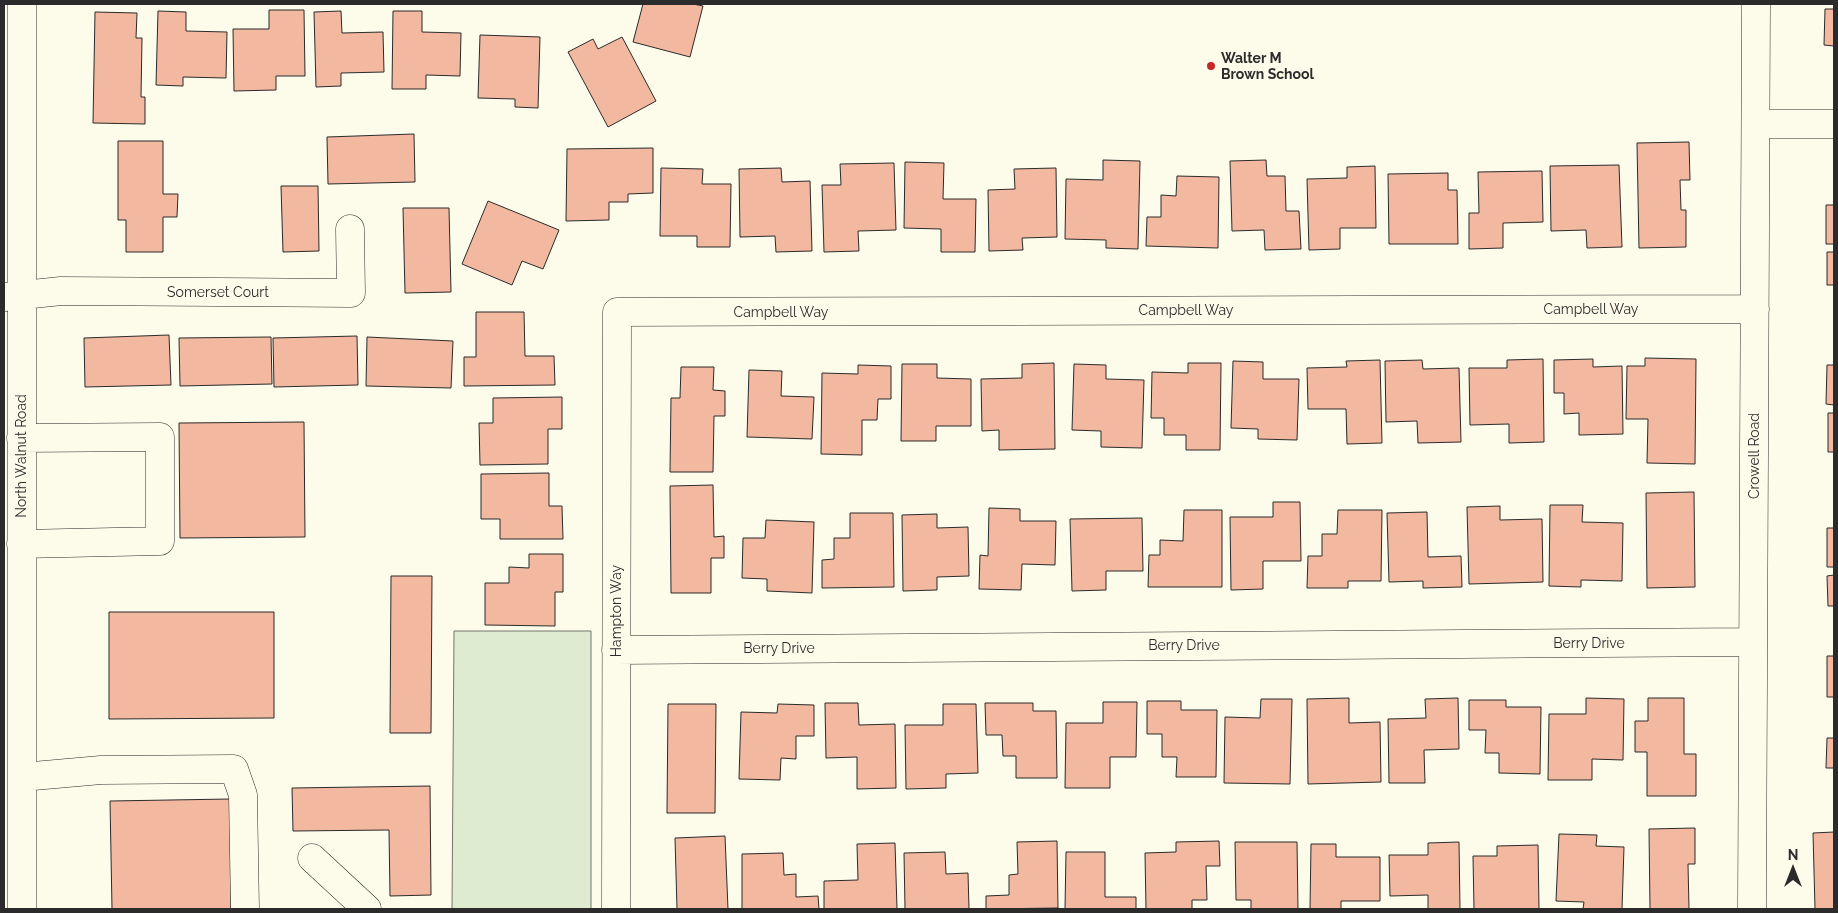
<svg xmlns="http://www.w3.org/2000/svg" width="1838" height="913" font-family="Raleway,sans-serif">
<rect width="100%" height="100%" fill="#fdfbea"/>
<!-- green -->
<path fill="#deebd1" stroke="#74746e" d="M454 631H591V909H452Z"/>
<!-- building -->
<path fill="#f2b8a0" stroke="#2b2b2b" d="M643 4H693L703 6 690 57 633 42Z
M1825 9H1834V46L1824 45Z
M269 10H304L305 76H276V90L234 91 233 29H269Z
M158 11 186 12V31L227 32 226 78 183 77V86L156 85Z
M341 11 342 33 383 32 384 72 341 73V86L316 87 314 12Z
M393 11H422V32L461 33 460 76 426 75V89H392Z
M95 12 137 13 136 38H142L141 97H145V124L93 123Z
M480 35 540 37 538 108 515 107V99L478 98Z
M622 37 656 101 608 127 568 52 593 39 598 49Z
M414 134 415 182 328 184 327 137Z
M118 141H163V194H178L177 217H163V252H126V220H118Z
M1689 142 1690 180H1680L1681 210H1686V247L1639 248 1637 143Z
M653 148V193L628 194V202H609V220L566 221 567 149Z
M1103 160 1140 161 1138 249 1106 248V240L1065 239 1066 179 1103 180Z
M1266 160 1267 176H1285L1286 211H1299L1301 249 1265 250 1264 230 1232 231 1230 161Z
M905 162 944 163 943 199H976L975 252H941V229L904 228Z
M894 163 896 230 858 231 859 251 824 252 822 185H841L840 164Z
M1619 165 1622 247 1587 248 1586 230 1551 231 1550 166Z
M1375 166 1376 228H1340V249L1309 250 1307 179 1347 178V167Z
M661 168 703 169 702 184H731L730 247H697V236H660Z
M781 168 782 182 810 181 812 251 776 252 775 236 740 237 739 169Z
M1056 168 1057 237 1022 238 1023 250 989 251 988 190 1015 189 1014 169Z
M1542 171 1543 222 1503 223V248L1469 249V213H1479L1478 172Z
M1448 173V190H1457L1458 244H1389L1388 174Z
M1177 176 1219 177 1218 248 1146 246 1147 217H1161V195L1176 196Z
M281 186H318L319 251 283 252Z
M488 201 559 230 543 269 522 261 512 285 462 264Z
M1826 205H1834V244H1826Z
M403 208H449L451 292 405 293Z
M1827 252H1834V285H1827Z
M476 312H524L525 356H554L555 385 464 386V357H476Z
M169 335 171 385 85 387 84 338Z
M357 336 358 385 274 387 273 338Z
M271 337 272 384 180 386 179 338Z
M367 337 453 341 451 388 366 386Z
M1645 358 1696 359 1695 464 1647 463 1648 419H1626L1627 366H1645Z
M1543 359 1544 442 1509 443V424L1470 425 1469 368H1507V360Z
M1593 359V367L1622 366 1623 434 1579 435V413L1564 414V393H1554V360Z
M1380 360 1382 443 1347 444 1346 409H1308L1307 368 1347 367 1346 361Z
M1422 360 1423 369 1459 368 1461 442 1418 443 1417 421 1386 422 1385 361Z
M1233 361 1263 362V379H1299L1297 440 1258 439V429L1231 428Z
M1054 363 1055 449 999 450V430L982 431 981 379 1022 378V364Z
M1188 363H1221L1220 450H1186V435H1164V418H1151L1152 372 1188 373Z
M902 364H937V378L971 379V426H936V441H901Z
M1074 364 1106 365V379L1144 380 1142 448 1101 447V431L1072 430Z
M858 365 891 366V399H878L877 420H862V455L821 454 822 373 858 374Z
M1827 365H1834V405L1826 404Z
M681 367H714L713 390 725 391V416H714L713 472H670L671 398H680Z
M749 370 782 371 781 396 814 397 812 439 747 437Z
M562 397V429H548V464L480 465 479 423H493V398Z
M1828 413H1834V452H1828Z
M304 422 305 537 180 538 179 423Z
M549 473V506H562L563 539H500V519H481V474Z
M713 485 714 537 724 536V558H711V593H671L670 486Z
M1694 492 1695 587 1647 588 1646 493Z
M1273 502H1300L1301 561H1263V589L1231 590 1230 517H1273Z
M1550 505H1583L1582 522 1623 523 1622 581 1581 580V587L1549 586Z
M1500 506V520L1542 519 1543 582 1469 584 1467 507Z
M989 508 1020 509V521H1056L1055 565 1022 564 1021 590 979 589 980 555 988 556Z
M1184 510H1222V587H1148L1149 555H1160V540L1183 541Z
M1338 510H1382L1381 581H1348V588H1307L1308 556H1322V534H1337Z
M1427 512 1428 557 1461 556 1462 587 1423 588V581L1389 582 1387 513Z
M850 513H893L894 587 822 588V560L834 559V538H850Z
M937 514V528L968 527 969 576 937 577V590L903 591 902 515Z
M1142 518 1143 571H1106V590L1072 591 1070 519Z
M766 520 814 522 812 593 767 591V579L742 578 743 538H765Z
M1827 528H1834V567H1827Z
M529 554H563V592H555V626L485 625V583H509V567L529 568Z
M1834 575V606H1828L1827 576Z
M391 576H432L431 733H390Z
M109 612H274V718L109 719Z
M1827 656H1834V697H1827Z
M1349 698V723L1380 722 1381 782 1308 784 1307 699Z
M1458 698 1459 749 1424 750 1425 783H1389L1388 719 1426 718 1425 699Z
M1586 698 1624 699 1623 760 1592 759V780H1548L1549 714H1586Z
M1648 698H1684V754H1696V796H1647V752H1635V721H1648Z
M1261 699H1292L1290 784 1224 783 1225 717 1260 718Z
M1469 700H1506V707H1541L1540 774 1499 773V753H1485L1486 730H1469Z
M1147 701H1181V710H1217L1216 777H1176L1177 757H1162V734H1147Z
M1103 702H1137L1136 757H1110V788H1065L1066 723H1103Z
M825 703H858L859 725 895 724 896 788 857 789V757L826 758Z
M985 703H1033V711H1056L1057 778H1016V756H1003L1002 735H986Z
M668 704H716L715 813H667Z
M778 704 814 705V736H796V759L781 758 780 780 739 779 741 712 777 713Z
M943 704H976L978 773 946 774V788L906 789 905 725H943Z
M1827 738H1834V768H1826Z
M430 786 431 895 390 896 389 830 293 831 292 788Z
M230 799 231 909H112L110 801Z
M1695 828V864H1688L1689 909H1650L1649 829Z
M1834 832V909H1815L1813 833Z
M1559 834 1597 835 1596 846 1624 847 1622 909H1583L1584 902 1556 901Z
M725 836 728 909H677L675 838Z
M1057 841 1058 908 986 909V896L1009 895V875L1018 874 1017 842Z
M1219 841 1220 866H1206L1207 900H1192V909H1146L1145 853 1176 852V842Z
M1235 842H1297L1298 909H1251V900H1236Z
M1459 842 1460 909H1428V895L1390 896 1389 855H1428V843Z
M895 843 897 909H824V881L858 880 857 844Z
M1311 844H1336V857H1380V901H1341V909H1310Z
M1538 845 1539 909H1474L1473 856H1497V846Z
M945 852 946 874 968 873 969 909H905L904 853Z
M1066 852H1105V897H1136V909H1065Z
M783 853 784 875 796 874V897L818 896 819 909H742V854Z"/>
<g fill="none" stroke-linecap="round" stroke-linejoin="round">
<!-- minor casing -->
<g stroke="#2b2b2b" stroke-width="29">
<path id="minor" d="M1757 124H1834
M4 297 61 291 351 293 350 229
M21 438 160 437V541L21 544
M616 650 1752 642
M22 777 101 770 234 769 243 795 245 909
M312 858 367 909
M22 909V4
M616 909 617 312 1755 309
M1752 909 1756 4"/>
</g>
<!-- minor -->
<use href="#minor" stroke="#fdfbea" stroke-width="28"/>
</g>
<!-- markers -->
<circle fill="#c62828" stroke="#fdfbea" stroke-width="2" cx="1211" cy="66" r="5"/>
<g text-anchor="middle" stroke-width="4" stroke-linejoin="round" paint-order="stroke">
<!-- poi labels -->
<g font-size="14" font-weight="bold" fill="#2b2b2b" stroke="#fdfbea" text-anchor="start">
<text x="1221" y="63">Walter M<tspan x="1221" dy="16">Brown School</tspan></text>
</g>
<!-- street labels -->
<g font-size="14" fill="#2b2b2b" stroke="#fdfbea">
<text x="218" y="297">Somerset Court</text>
<text x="1591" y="314">Campbell Way</text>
<text x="1186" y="315">Campbell Way</text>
<text x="781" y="317">Campbell Way</text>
<text transform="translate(21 456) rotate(-90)" y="5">North Walnut Road</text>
<text transform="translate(1754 456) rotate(-90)" y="5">Crowell Road</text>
<text transform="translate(616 611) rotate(-90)" y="5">Hampton Way</text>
<text x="1589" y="648">Berry Drive</text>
<text x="1184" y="650">Berry Drive</text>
<text x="779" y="653">Berry Drive</text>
</g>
</g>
<!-- border -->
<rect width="1838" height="913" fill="none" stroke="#2b2b2b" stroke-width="10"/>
<!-- north arrow -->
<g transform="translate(1793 868)" stroke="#fdfbea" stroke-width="4" paint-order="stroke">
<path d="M0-4L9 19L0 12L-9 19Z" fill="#2b2b2b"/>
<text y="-8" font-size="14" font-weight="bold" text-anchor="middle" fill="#2b2b2b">N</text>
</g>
</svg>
